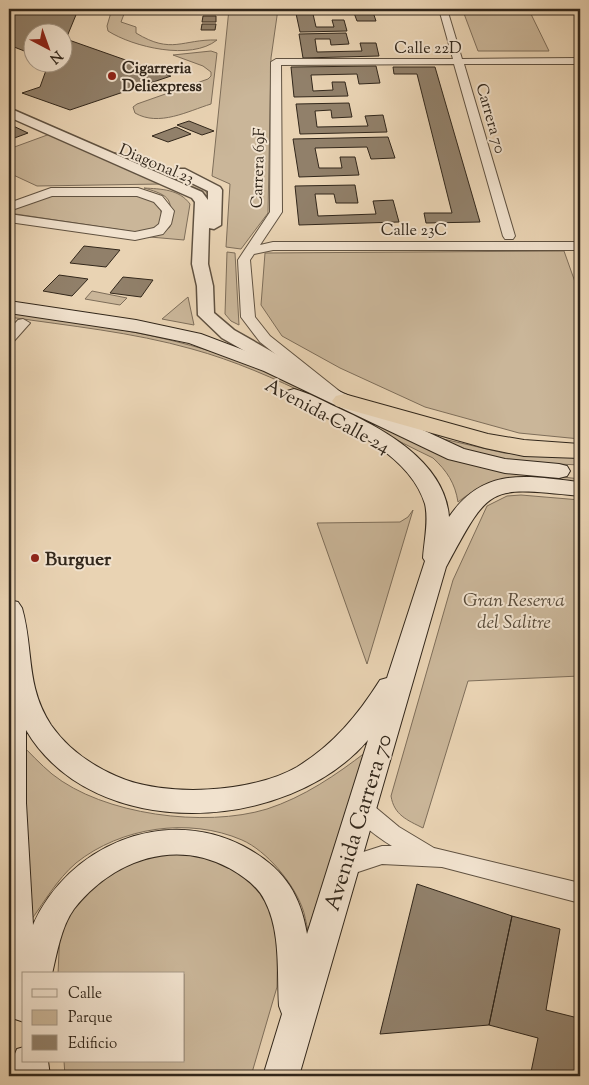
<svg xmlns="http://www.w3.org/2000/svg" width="589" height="1085" font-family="'Sorts Mill Goudy',serif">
<rect width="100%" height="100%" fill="#e9d3b3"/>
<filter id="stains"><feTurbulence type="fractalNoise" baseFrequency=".004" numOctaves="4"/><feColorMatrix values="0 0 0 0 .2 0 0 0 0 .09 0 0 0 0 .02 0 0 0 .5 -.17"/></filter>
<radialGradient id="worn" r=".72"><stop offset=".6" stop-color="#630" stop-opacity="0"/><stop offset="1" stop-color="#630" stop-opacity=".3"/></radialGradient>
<!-- green -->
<path fill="#cab699" stroke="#7e6e5a" d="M112 9H116L114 14H124L121 22 136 27V33C172 55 182 39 217 40 191 61 133 47 108 31L107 26Z
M229 9H278L271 58 268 213 241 249 226 247 230 184 212 176Z
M529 10 549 51H478L463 11Z
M211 51 217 53 211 104C188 111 159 127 135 113L133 107 137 104 208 79 211 76V72L203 66 173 55Z
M50 134 161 184 37 186 9 173V149Z
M109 152 131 155 203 187 209 196V212L203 198Z
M144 188C161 189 179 189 190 204L184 240 150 237 164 232 170 227C172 199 172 196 144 188Z
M48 196H143L160 205 162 218 160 225 142 233 9 213 11 209Z
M564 251 580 296V439L519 433 425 407 340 368 282 336 261 305 265 253Z
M227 252 235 253 239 325 231 321 225 314Z
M92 291 127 298 120 305 85 299Z
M188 297 194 325 162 319Z
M9 312C84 323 159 333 232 358L520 472 580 479V484C534 479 496 471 458 502 455 483 447 471 433 458 354 420 276 372 192 349 132 332 70 326 9 317Z
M439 438 504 453 580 458V465L512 462 466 454Z
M521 495 580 500V676L468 681 423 828C407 820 394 815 391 796L453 580 487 506 507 496Z
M413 510 367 664 317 523 400 522 408 517Z
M19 742C30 753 40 764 52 774 103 815 205 828 267 809 304 797 336 775 366 752L308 930C306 923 305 914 302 907 293 883 267 851 242 840 189 817 121 827 76 863 57 879 43 904 29 923Z
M168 852 201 853 232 867 260 888 278 920 277 987 251 1076H65L64 1061H184V974H58L60 930 80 896 135 857Z"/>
<!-- building -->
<path fill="#91806a" stroke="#32271b" d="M204 9H217V14H203Z
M295 9H372L376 21H357L354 13 313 14 316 27H334L332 20H344L347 31 300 32Z
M78 10 66 39 171 76 70 110 22 93 40 87 49 62H62V32H32V54L9 45V11Z
M203 16H216V22H202Z
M202 24H216L215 30H201Z
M346 33 349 44 331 45 330 39H315L317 52 362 51 360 43H376L379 56 303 58 299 34Z
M376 66 380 83 359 84 357 74 311 75 313 91 333 90 332 82H345L348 96 294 97 291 67Z
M393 67H435L480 222 426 223 424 213H452L417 74H394Z
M349 103 352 117 332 118 331 110 315 111 317 127 368 126 365 116 383 115 387 132 300 134 296 104Z
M189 121 214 131 202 135 177 125Z
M9 124 28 133 9 140Z
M176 127 191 134 168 142 152 136Z
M388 137 395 158 371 159 367 147 315 148 319 168H342L340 157H355L359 175 299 177 293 139Z
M355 185 358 203H336L334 194H315L318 216 376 214 373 201 393 200 399 222 299 225 295 186Z
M84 246 120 250 106 267 70 263Z
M59 275 88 279 72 296 43 291Z
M123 277 153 280 141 297 110 293Z
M417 884 512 916 489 1025 380 1034Z
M512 916 560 929 546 1010 578 1018 580 1003V1076H546L531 1072 538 1038 489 1025Z"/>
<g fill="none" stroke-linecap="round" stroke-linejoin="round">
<!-- minor casing -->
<g stroke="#605241" stroke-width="2">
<path id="minor" d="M439 9H447L462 59 580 58V64H464L515 236 513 239H505L503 236 454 64 281 65 282 212 260 245 273 242H580V250H273L254 254 250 260 255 317 270 336 348 398 345 401H335L260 342 241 317 238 260 270 212 271 62 276 59H453Z
M51 188H138L162 196 174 211 171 224 163 234 135 240 9 222V214L135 232 154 228 159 224 162 211 154 202 137 196H52L9 211V203Z
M23 319 30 323 14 341 9 342V330L18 320Z
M361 799 369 802 399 827 434 848 580 883V903L442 867 382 864 343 877 335 875 332 868 335 861 382 846H392C376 836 359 824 350 808L353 802Z"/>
</g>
<!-- tertiary casing -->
<g stroke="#605241" stroke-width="3">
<path id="tertiary" d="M9 108 202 192 208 200V191L175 175 173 172 175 169H185L220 187 222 190 221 225 214 229 209 228 208 264 213 286 214 313 234 330 311 374 314 378 311 382H299L222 338 198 315 197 286 192 264 195 202 192 198 9 117Z"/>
</g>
<!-- secondary casing -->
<g stroke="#32271b" stroke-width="2">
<path id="secondary" d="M9 301 136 320 201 334 278 363 464 449 505 459 559 464 567 466 570 471 567 476 559 478 505 473 448 459 264 371 189 343 136 332 9 313Z
M294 389C309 393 323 401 336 407 382 428 445 461 449 517 484 466 526 476 580 482V496C487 487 491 484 446 567L299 1076H263L282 1014 279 1006C277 972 281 932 265 901 258 886 243 876 229 868 173 838 112 861 74 909 61 927 57 953 52 974H24V1022L12 1018 9 1011V600L18 602 22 608C34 650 25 685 51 725 67 748 91 765 116 776 164 798 252 793 297 767 333 745 358 715 380 680L387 678 425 561 423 558C424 541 429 521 425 504 409 450 333 421 287 399L284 395 287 391ZM26 730C93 844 288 834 368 740L307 934C300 891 281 866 243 846 164 805 68 846 33 925L26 803Z
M24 1047V1061H48L50 1076H14L12 1061 17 1049Z"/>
</g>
<!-- trunk casing -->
<g stroke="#32271b" stroke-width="2">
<path id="trunk" d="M344 394 488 434 524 440 580 444V458L524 456 485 448 336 406 332 401 336 396Z"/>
</g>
<!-- minor -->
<use href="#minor" fill="#f1e2ce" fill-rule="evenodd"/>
<!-- tertiary -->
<use href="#tertiary" fill="#f1e2ce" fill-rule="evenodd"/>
<!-- secondary -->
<use href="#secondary" fill="#f1e2ce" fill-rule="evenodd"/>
<!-- trunk -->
<use href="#trunk" fill="#e9d3b3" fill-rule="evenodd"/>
</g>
<!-- markers -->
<g fill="#8f2418" stroke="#f1e2ce" stroke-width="2">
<circle cx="112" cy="76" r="5"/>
<circle cx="35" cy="558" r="5"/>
</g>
<g text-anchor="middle" stroke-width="4" stroke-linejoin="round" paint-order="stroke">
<!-- far-street labels -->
<g font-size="16" fill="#32271b" stroke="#f1e2ce">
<text x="428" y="53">Calle 22D</text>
<text transform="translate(492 118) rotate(74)" y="6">Carrera 70</text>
<text transform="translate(157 163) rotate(23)" y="6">Diagonal 23</text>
<text transform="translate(257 168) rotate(-88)" y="6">Carrera 69F</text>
<text x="414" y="235">Calle 23C</text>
</g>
<!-- far-poi labels -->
<g font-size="16" font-weight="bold" fill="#32271b" stroke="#f1e2ce" text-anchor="start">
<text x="122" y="73">Cigarreria<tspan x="122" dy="18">Deliexpress</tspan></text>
</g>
<!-- street labels -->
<g font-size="19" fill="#32271b" stroke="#f1e2ce">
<text transform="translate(328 415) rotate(28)" y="7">Avenida Calle 24</text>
</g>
<!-- poi labels -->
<g font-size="19" font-weight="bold" fill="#32271b" stroke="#f1e2ce" text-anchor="start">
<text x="45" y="565">Burguer</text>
</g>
<!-- park labels -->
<g font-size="19" font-style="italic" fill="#584b3a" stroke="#f1e2ce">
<text x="514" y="606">Gran Reserva<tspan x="514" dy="22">del Salitre</tspan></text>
</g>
<!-- near-street labels -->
<g font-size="22" fill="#32271b" stroke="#f1e2ce">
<text transform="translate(357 822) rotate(-73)" y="8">Avenida Carrera 70</text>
</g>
</g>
<!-- margin -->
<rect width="589" height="1085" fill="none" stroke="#e9d3b3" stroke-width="30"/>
<rect x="10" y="10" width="569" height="1065" fill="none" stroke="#32271b" stroke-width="2.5"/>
<rect x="15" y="15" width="559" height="1055" fill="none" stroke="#32271b"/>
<!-- legend -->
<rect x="22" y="972" width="162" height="90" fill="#f1e2ce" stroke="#a59786"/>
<rect x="32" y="989" width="25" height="8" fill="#f1e2ce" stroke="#a59786"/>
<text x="68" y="998" font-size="15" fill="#32271b">Calle</text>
<rect x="32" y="1010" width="25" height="15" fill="#cab699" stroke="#a59786"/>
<text x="68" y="1022" font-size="15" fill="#32271b">Parque</text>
<rect x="32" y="1035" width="25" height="15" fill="#91806a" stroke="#a59786"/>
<text x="68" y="1048" font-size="15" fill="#32271b">Edificio</text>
<!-- north arrow -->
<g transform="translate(48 48) rotate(139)"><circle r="24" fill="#f1e2ce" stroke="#a59786"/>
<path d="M0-4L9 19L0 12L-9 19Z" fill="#8f2418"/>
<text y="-8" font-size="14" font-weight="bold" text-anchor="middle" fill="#32271b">N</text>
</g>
<rect width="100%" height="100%" filter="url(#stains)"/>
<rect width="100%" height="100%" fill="url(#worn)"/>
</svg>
